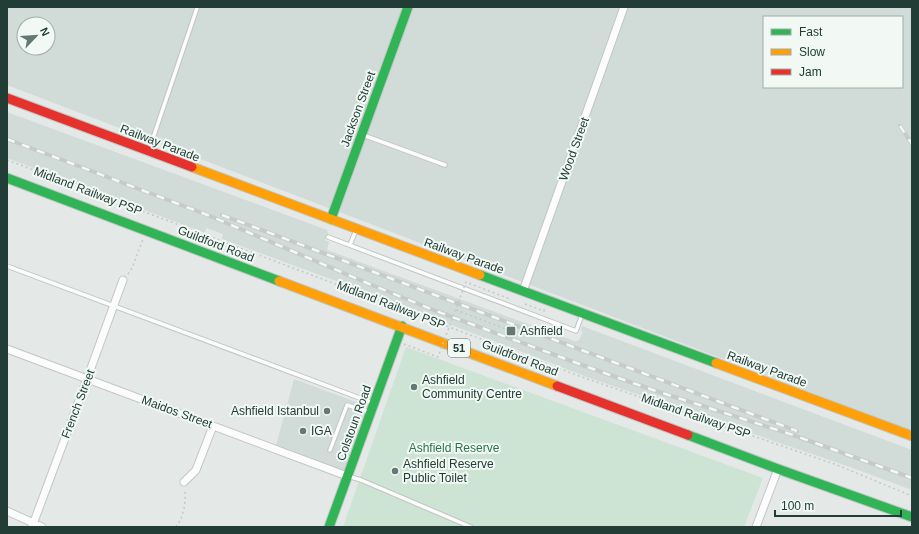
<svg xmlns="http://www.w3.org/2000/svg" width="919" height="534" font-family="Helvetica,sans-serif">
<rect width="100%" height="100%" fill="#e4e9e7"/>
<!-- built -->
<path fill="#d1dbd7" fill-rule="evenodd" d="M7 7H912V431L7 85ZM764 17H902V87H764ZM24 24H48V48H24Z
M7 112 327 230 328 234 325 240 329 242 327 250 574 341H577L579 340 583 332 581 331 582 326 912 450V490L850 467 587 377 366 292 222 239 223 234 206 228 205 233 7 158Z
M294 379 372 408 347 476 275 449Z"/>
<!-- green -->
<path fill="#cde3d4" d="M406 347 763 478 744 527H343Z"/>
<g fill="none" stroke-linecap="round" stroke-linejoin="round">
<!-- lane casing -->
<g stroke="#c1c6c4" stroke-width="5.5">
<path id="lane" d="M363 135 445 165
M149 150 197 8
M328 237 576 331 582 315
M350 245 356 230
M7 266 373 403
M330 450 347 405 369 412
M348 476 361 480 471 527"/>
</g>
<!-- street casing -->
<g stroke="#c1c6c4" stroke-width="9">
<path id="street" d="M523 291 624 7
M7 349 347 476
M184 482 196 470 213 426
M7 511 42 527
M32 527 87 379 123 280
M756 527 778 469"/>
</g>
<!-- fast casing -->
<g stroke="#bfc7c4" stroke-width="11">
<path id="fast" d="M7 178 279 281
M331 219 408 7
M480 275 716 363
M688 435 778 469 912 517
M329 527 402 326"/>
</g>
<!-- slow casing -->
<g stroke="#bfc7c4" stroke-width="11">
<path id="slow" d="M192 167 480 275
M279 281 557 386
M716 363 912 436"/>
</g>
<!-- jam casing -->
<g stroke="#bfc7c4" stroke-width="11">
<path id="jam" d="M7 98 192 167
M557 386 688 435"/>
</g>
<!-- path -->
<path stroke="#c1c9c7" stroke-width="1.5" stroke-dasharray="2 3" stroke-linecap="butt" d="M7 160 579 376 837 465 912 496
M128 274 132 268 143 239
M525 304 544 311V309
M456 310 511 331
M176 527C184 517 186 501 185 489"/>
<!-- lane -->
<use href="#lane" stroke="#fbfcfb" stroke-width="3.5"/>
<!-- street -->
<use href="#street" stroke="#fbfcfb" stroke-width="7"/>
<!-- fast -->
<use href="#fast" stroke="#30b455" stroke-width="9"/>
<!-- slow -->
<use href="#slow" stroke="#ff9f0a" stroke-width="9"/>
<!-- jam -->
<use href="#jam" stroke="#e5322d" stroke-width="9"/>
<!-- rail casing -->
<g stroke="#c6cac9" stroke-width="4">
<path id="rail" d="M900 126 912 144
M7 139 168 200 210 216 367 283 436 311 593 369 653 390 793 435 912 478
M222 215 797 431"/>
</g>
<!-- rail -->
<use href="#rail" stroke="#f2f9f5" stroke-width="2.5" stroke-dasharray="8" stroke-linecap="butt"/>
<!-- path-bridge -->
<path stroke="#c1c9c7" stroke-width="1.5" stroke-dasharray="2 3" stroke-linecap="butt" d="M404 344 438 357 466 282 510 299"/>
</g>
<!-- markers -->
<g fill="#657974" stroke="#f2f9f5" stroke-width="1.5">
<rect x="506" y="326" width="10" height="10" rx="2"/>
<circle cx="414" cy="387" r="4"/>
<circle cx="327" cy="411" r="4"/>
<circle cx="303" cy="431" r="4"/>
<circle cx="395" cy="471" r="4"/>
</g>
<g text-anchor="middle" stroke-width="4" stroke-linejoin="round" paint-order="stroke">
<!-- shield labels -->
<rect fill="#f2f9f5" stroke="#60756f" stroke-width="1" x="448" y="339" width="22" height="18" rx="3"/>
<g font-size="11" font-weight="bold" fill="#213d36">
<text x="459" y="352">51</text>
</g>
<!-- street labels -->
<g font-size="12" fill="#213d36" stroke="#f2f9f5">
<text transform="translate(358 109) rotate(-70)" y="4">Jackson Street</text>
<text transform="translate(160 143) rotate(21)" y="4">Railway Parade</text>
<text transform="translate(574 149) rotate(-70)" y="4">Wood Street</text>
<text transform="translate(88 191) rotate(21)" y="4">Midland Railway PSP</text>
<text transform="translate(216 244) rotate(21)" y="4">Guildford Road</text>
<text transform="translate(464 256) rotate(20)" y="4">Railway Parade</text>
<text transform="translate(391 305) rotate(21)" y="4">Midland Railway PSP</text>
<text transform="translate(520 358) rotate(21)" y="4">Guildford Road</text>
<text transform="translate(767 369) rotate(20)" y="4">Railway Parade</text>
<text transform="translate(78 404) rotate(-69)" y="4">French Street</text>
<text transform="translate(177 412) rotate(20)" y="4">Maidos Street</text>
<text transform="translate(696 416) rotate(19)" y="4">Midland Railway PSP</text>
<text transform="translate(354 423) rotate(-70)" y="4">Colstoun Road</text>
</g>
<!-- poi labels -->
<g font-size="12" fill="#213d36" stroke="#f2f9f5" text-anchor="start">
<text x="520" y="335">Ashfield</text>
<text x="422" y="384">Ashfield<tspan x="422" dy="14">Community Centre</tspan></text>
<text x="319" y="415" text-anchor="end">Ashfield Istanbul</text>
<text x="311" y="435">IGA</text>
<text x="403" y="468">Ashfield Reserve<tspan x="403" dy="14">Public Toilet</tspan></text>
</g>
<!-- park labels -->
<g font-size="12" fill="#2a7548" stroke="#f2f9f5">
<text x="454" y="452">Ashfield Reserve</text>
</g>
</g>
<!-- border -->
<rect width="919" height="534" fill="none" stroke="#213d36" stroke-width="16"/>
<!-- legend -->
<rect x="763" y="16" width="140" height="72" fill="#f2f9f5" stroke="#9eaea9"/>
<rect x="771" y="29" width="20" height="6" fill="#30b455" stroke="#9eaea9"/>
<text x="799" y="36" font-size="12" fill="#213d36">Fast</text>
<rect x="771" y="49" width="20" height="6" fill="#ff9f0a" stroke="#9eaea9"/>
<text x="799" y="56" font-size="12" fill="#213d36">Slow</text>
<rect x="771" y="69" width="20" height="6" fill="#e5322d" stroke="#9eaea9"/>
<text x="799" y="76" font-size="12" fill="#213d36">Jam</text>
<!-- north arrow -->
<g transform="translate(36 36) rotate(65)"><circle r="19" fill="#f2f9f5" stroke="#9eaea9"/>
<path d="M0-3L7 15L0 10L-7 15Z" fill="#657974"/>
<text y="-6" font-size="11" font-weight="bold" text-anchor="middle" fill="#213d36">N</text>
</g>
<!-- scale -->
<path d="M775 510v6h126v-6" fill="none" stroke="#213d36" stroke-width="2"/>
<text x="781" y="510" font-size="12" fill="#213d36" stroke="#f2f9f5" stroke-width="3" paint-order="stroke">100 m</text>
</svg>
